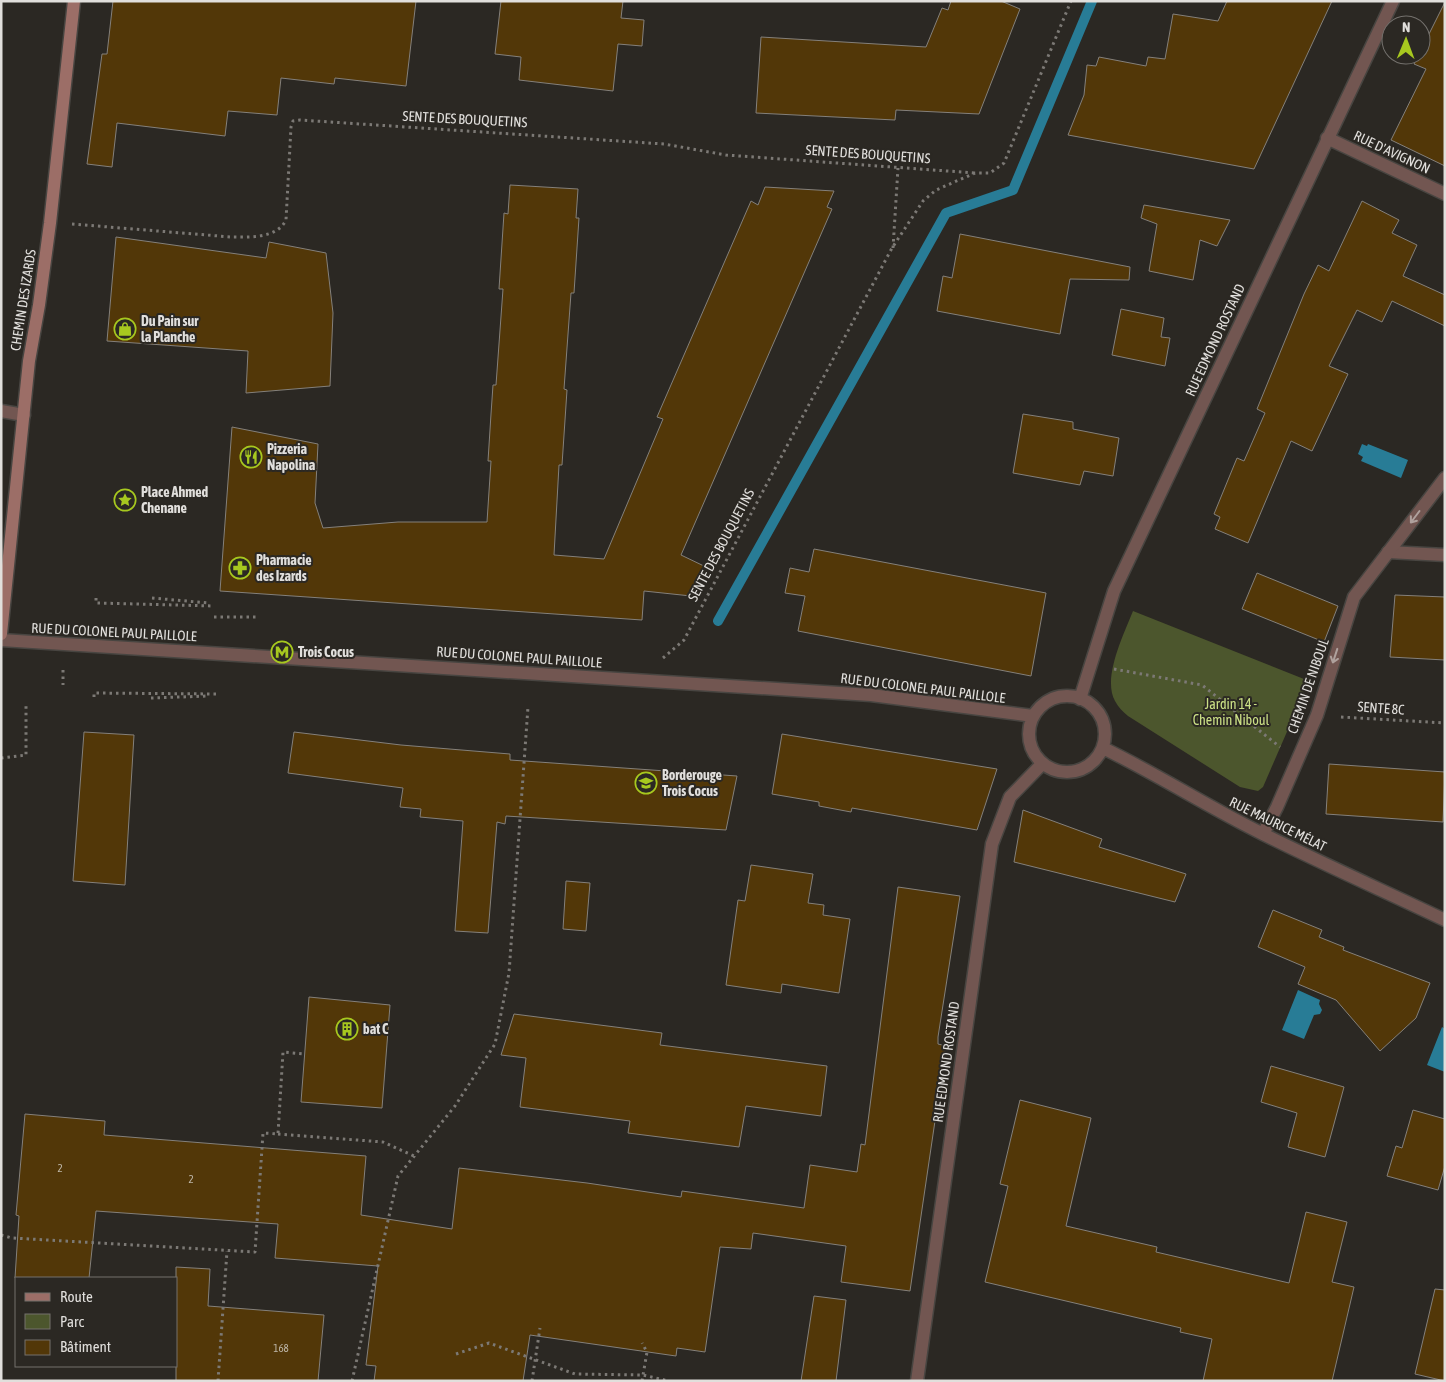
<svg xmlns="http://www.w3.org/2000/svg" width="1446" height="1382" font-family="'Asap Condensed',sans-serif">
<rect width="100%" height="100%" fill="#2b2823"/>
<!-- green -->
<path fill="#4c562d" d="M1133 611 1309 681 1263 787 1258 791 1240 787 1128 716C1123 712 1118 707 1115 701 1102 678 1124 634 1133 611Z"/>
<!-- water -->
<path fill="#287c96" d="M1362 444 1367 446 1368 444 1408 460 1401 478 1361 461 1363 457 1358 454Z
M1298 990 1320 1000 1319 1004 1322 1010 1320 1014 1314 1015 1304 1039 1282 1030Z
M1442 1027 1445 1029V1072L1427 1065Z"/>
<g fill="none" stroke-linecap="round" stroke-linejoin="round">
<!-- stream -->
<path stroke="#287c96" stroke-width="10" d="M718 621 946 213 1013 190 1092 1"/>
</g>
<!-- building -->
<path fill="#523708" stroke="#84807b" d="M113 1H416L406 86 335 78 334 84 281 78 277 115 228 111 225 136 117 123 112 167 87 164 102 54H107Z
M501 1H623L621 18 644 20 642 46 618 44 613 91 519 80 521 57 495 54Z
M951 1H1001L1020 9 979 114 896 110 895 120 756 113 761 37 926 47 942 8 948 10Z
M1227 1H1332L1254 169 1068 135 1084 95 1087 65 1096 66 1099 57 1146 66 1148 57 1165 59 1173 14 1218 21Z
M1445 2V166L1391 140 1426 69 1414 64 1418 55H1421V50Z
M510 185 578 189 576 218H579L574 293H571L564 389 567 390 562 465H559L554 555 604 559 663 419 657 417 751 201 758 205 765 187 834 191 827 207 832 209 681 555 706 567 691 596 644 591 642 620 220 591 232 427 318 444 315 503 323 528 398 522H487L491 461H488L491 414 493 385H496L503 289H499L504 213 508 214Z
M1362 201 1399 220 1392 233 1417 245 1403 276 1445 295V326L1392 301 1382 322 1357 310 1329 366 1348 374 1312 451 1291 441 1248 543 1215 529 1220 517 1214 514 1237 458 1244 461 1265 413 1257 409 1304 294 1318 265 1329 271Z
M1144 205 1230 220 1217 246 1200 240 1193 280 1149 271 1157 224 1141 218Z
M960 234 1130 267 1129 280 1070 279 1060 334 937 311 943 276 952 278Z
M116 237 266 258 269 242 326 253 333 313 330 386 246 393 248 351 107 341Z
M1121 309 1164 318 1161 337 1170 338 1165 366 1112 355Z
M1023 414 1073 422V429L1119 438 1113 476 1084 471 1080 485 1013 473Z
M814 549 1046 593 1031 676 798 631 805 596 785 593 790 568 809 572Z
M1257 573 1338 606 1324 642 1242 609Z
M1395 595 1445 597V660L1390 657Z
M84 732 134 735 125 885 73 881Z
M294 732 401 745 510 754V760L737 776 726 830 506 816 505 824 497 822 488 933 455 931 463 821 420 817 421 809 400 807 403 788 288 773Z
M782 734 843 744 997 769 977 830 852 808 851 812 819 806V802L772 794Z
M1329 764 1445 772 1443 822 1326 814Z
M1023 810 1102 839 1099 847 1186 874 1175 902 1014 862Z
M751 865 813 874 808 903 824 905 823 915 850 919 839 993 782 984 781 993 726 985 738 900 745 901Z
M566 881 590 883 586 931 563 929Z
M898 887 960 896 938 1037V1044L946 1046 910 1291 841 1282 846 1246 753 1233 751 1249 720 1247 705 1352 677 1348 676 1356 530 1335 523 1381H374L376 1366 366 1365 378 1266 275 1258 278 1224 96 1211 89 1278H15L19 1216 16 1215 25 1114 105 1121 104 1135 366 1156 361 1215 452 1229 459 1168 587 1183 681 1197 682 1191 804 1208 810 1165 857 1172 861 1144 865 1145Z
M1273 910 1322 930 1319 937 1344 947 1343 950 1430 983 1416 1018 1380 1051 1336 1000 1298 984 1305 967 1258 947Z
M309 997 390 1005 382 1108 301 1102Z
M514 1014 662 1033 660 1045 827 1066 821 1116 746 1106 739 1147 628 1133 630 1121 520 1107 526 1058 501 1055Z
M1271 1066 1344 1087 1325 1157 1288 1147 1297 1113 1261 1102Z
M1020 1100 1091 1118 1066 1226 1157 1247 1156 1252 1289 1283 1306 1212 1347 1222 1332 1282 1354 1287 1332 1381H1203L1212 1339 1180 1332 1181 1328 985 1282 1008 1186 1000 1184Z
M1413 1110 1445 1119V1166L1438 1190 1387 1176 1396 1146 1402 1148Z
M176 1267 210 1269 208 1306 324 1315 318 1381H176Z
M1435 1289 1445 1290V1381L1415 1374Z
M814 1296 846 1300 836 1381H801Z"/>
<g fill="none" stroke-linecap="round" stroke-linejoin="round">
<!-- lane casing -->
<g stroke="#484541" stroke-width="15">
<path id="lane" d="M1388 552 1445 555"/>
</g>
<!-- street casing -->
<g stroke="#484541" stroke-width="15">
<path id="street" d="M1327 138 1445 194
M1 411 24 415
M1 640 871 695 1033 716
M1029 734a38 38 0 1 1 76 0a38 38 0 1 1-76 0Z
M1080 699 1114 591 1393 1
M1103 748C1157 774 1208 807 1263 834 1323 864 1384 891 1445 920
M1263 834 1277 807 1317 715 1354 597 1445 478
M917 1381 992 844 1010 797 1042 764"/>
</g>
<!-- secondary casing -->
<g stroke="#484541" stroke-width="15">
<path id="secondary" d="M1 634 29 361 39 305 50 223 74 1"/>
</g>
<!-- path -->
<path stroke="#7c7975" stroke-width="3" stroke-dasharray="2.5 4" stroke-linecap="butt" d="M72 224 231 237C248 237 277 239 286 220L291 127 293 121 300 120 664 144 726 155 975 173
M893 248 898 168
M96 598V603L214 606
M152 598 209 603
M214 617H256
M663 658 684 640 892 248 923 201 936 190 975 173H990L1004 163 1071 1
M1114 669 1202 685 1280 747
M63 670V685
M94 697V693L216 694
M151 698 209 696
M1341 717 1445 723
M1 758 26 755V705
M278 1134 383 1142 414 1156
M1 1235 12 1238 255 1252 263 1133 278 1134 283 1052 304 1054
M456 1354 489 1343 575 1374 643 1375 669 1381
M218 1381 227 1251
M352 1381 398 1176 455 1106 495 1044 509 973 528 707
M532 1381 540 1328
M642 1381 647 1352 642 1343"/>
<!-- lane -->
<use href="#lane" stroke="#725651" stroke-width="12"/>
<!-- street -->
<use href="#street" stroke="#725651" stroke-width="12"/>
<!-- secondary -->
<use href="#secondary" stroke="#9c6e67" stroke-width="12"/>
</g>
<!-- one-way arrows -->
<defs><path id="oneway-shaft" d="M-6 0H5M1.5-3L5.5 0L1.5 3" fill="none" stroke-width="1.6" stroke-linecap="round" stroke-linejoin="round" transform="scale(1.25)"/></defs>
<g stroke="#afa19d">
<use href="#oneway-shaft" transform="translate(1415 517) rotate(127)"/>
<use href="#oneway-shaft" transform="translate(1335 656) rotate(108)"/>
</g>
<!-- icons -->
<defs>
<g id="shop-ring" transform="scale(1.125)"><circle r="9.5" fill="#2b2823" stroke="#a7c81f" stroke-width="1.5"/><path d="M-5-2.5h2.3a2.7 3.5 0 0 1 5.4 0H5L5.5 6h-11ZM-1.5-2.5h3a1.5 2.3 0 0 0-3 0Z" fill="#a7c81f"/></g>
<g id="restaurant-ring" transform="scale(1.125)"><circle r="9.5" fill="#2b2823" stroke="#a7c81f" stroke-width="1.5"/><path d="M-5-6h1v4h1v-4h1v4h1v-4h1v5L-1.5 .5V6h-2V.5L-5-1ZM5-6V6H3V1.5H1.5Q1.5-4 5-6Z" fill="#a7c81f"/></g>
<g id="sight-ring" transform="scale(1.125)"><circle r="9.5" fill="#2b2823" stroke="#a7c81f" stroke-width="1.5"/><path d="M0-6L1.8-2.2L6-1.7L2.9 1.2L3.7 5.4L0 3.3L-3.7 5.4L-2.9 1.2L-6-1.7L-1.8-2.2Z" fill="#a7c81f"/></g>
<g id="pharmacy-ring" transform="scale(1.125)"><circle r="9.5" fill="#2b2823" stroke="#a7c81f" stroke-width="1.5"/><path d="M-2-6h4v4h4v4h-4v4h-4v-4h-4v-4h4Z" fill="#a7c81f"/></g>
<g id="metro-ring" transform="scale(1.125)"><circle r="9.5" fill="#2b2823" stroke="#a7c81f" stroke-width="1.5"/><path d="M-5.5 5V-5H-3L0 0L3-5H5.5V5H3V-.5L0 4L-3-.5V5Z" fill="#a7c81f"/></g>
<g id="school-ring" transform="scale(1.125)"><circle r="9.5" fill="#2b2823" stroke="#a7c81f" stroke-width="1.5"/><path d="M0-5L7-2L0 1L-7-2ZM-4 1L0 2.5L4 1V4Q0 6-4 4Z" fill="#a7c81f"/></g>
<g id="building-ring" transform="scale(1.125)"><circle r="9.5" fill="#2b2823" stroke="#a7c81f" stroke-width="1.5"/><path d="M-4-6H4V6H1V3H-1V6H-4ZM-2.5-4.3h1.7v1.8h-1.7ZM.8-4.3h1.7v1.8H.8ZM-2.5-1h1.7V.8h-1.7ZM.8-1h1.7V.8H.8Z" fill="#a7c81f"/></g>
</defs>
<g fill-rule="evenodd">
<use href="#shop-ring" x="125" y="329"/>
<use href="#restaurant-ring" x="251" y="457"/>
<use href="#sight-ring" x="125" y="500"/>
<use href="#pharmacy-ring" x="240" y="568"/>
<use href="#metro-ring" x="282" y="652"/>
<use href="#school-ring" x="646" y="783"/>
<use href="#building-ring" x="347" y="1029"/>
</g>
<g text-anchor="middle" stroke-width="4" stroke-linejoin="round" paint-order="stroke">
<!-- number labels -->
<g font-size="11" fill="#bdb5a7">
<text x="60" y="1172">2</text>
<text x="191" y="1183">2</text>
<text x="281" y="1352">168</text>
</g>
<!-- street labels -->
<g font-size="14" fill="#e1dfdc" stroke="#2b2823">
<text transform="translate(465 119) rotate(3)" y="5">SENTE DES BOUQUETINS</text>
<text transform="translate(1392 152) rotate(25)" y="5">RUE D'AVIGNON</text>
<text transform="translate(868 154) rotate(4)" y="5">SENTE DES BOUQUETINS</text>
<text transform="translate(23 300) rotate(-81)" y="5">CHEMIN DES IZARDS</text>
<text transform="translate(1215 340) rotate(-65)" y="5">RUE EDMOND ROSTAND</text>
<text transform="translate(721 545) rotate(-62)" y="5">SENTE DES BOUQUETINS</text>
<text transform="translate(114 632) rotate(3)" y="5">RUE DU COLONEL PAUL PAILLOLE</text>
<text transform="translate(519 657) rotate(4)" y="5">RUE DU COLONEL PAUL PAILLOLE</text>
<text transform="translate(1308 686) rotate(-71)" y="5">CHEMIN DE NIBOUL</text>
<text transform="translate(923 688) rotate(7)" y="5">RUE DU COLONEL PAUL PAILLOLE</text>
<text transform="translate(1381 708) rotate(4)" y="5">SENTE 8C</text>
<text transform="translate(1278 824) rotate(26)" y="5">RUE MAURICE MÉLAT</text>
<text transform="translate(946 1062) rotate(-82)" y="5">RUE EDMOND ROSTAND</text>
</g>
<!-- poi labels -->
<g font-size="14" font-weight="bold" fill="#e1dfdc" stroke="#2b2823" text-anchor="start">
<text x="141" y="326">Du Pain sur<tspan x="141" dy="16">la Planche</tspan></text>
<text x="267" y="454">Pizzeria<tspan x="267" dy="16">Napolina</tspan></text>
<text x="141" y="497">Place Ahmed<tspan x="141" dy="16">Chenane</tspan></text>
<text x="256" y="565">Pharmacie<tspan x="256" dy="16">des Izards</tspan></text>
<text x="298" y="657">Trois Cocus</text>
<text x="662" y="780">Borderouge<tspan x="662" dy="16">Trois Cocus</tspan></text>
<text x="363" y="1034">bat C</text>
</g>
<!-- park labels -->
<g font-size="14" fill="#cbe086" stroke="#2b2823">
<text x="1231" y="709">Jardin 14 -<tspan x="1231" dy="16">Chemin Niboul</tspan></text>
</g>
</g>
<!-- border -->
<rect width="1446" height="1382" fill="none" stroke="#e1dfdc" stroke-width="5"/>
<!-- legend -->
<rect x="15" y="1277" width="162" height="90" fill="#2b2823" stroke="#74716d"/>
<rect x="25" y="1293" width="25" height="8" fill="#9c6e67" stroke="#74716d"/>
<text x="60" y="1302" font-size="15" fill="#e1dfdc">Route</text>
<rect x="25" y="1314" width="25" height="15" fill="#4c562d" stroke="#74716d"/>
<text x="60" y="1327" font-size="15" fill="#e1dfdc">Parc</text>
<rect x="25" y="1340" width="25" height="15" fill="#523708" stroke="#74716d"/>
<text x="60" y="1352" font-size="15" fill="#e1dfdc">Bâtiment</text>
<!-- north arrow -->
<g transform="translate(1406 40) rotate(1)"><circle r="24" fill="#2b2823" stroke="#74716d"/>
<path d="M0-4L9 19L0 12L-9 19Z" fill="#a7c81f"/>
<text y="-8" font-size="14" font-weight="bold" text-anchor="middle" fill="#e1dfdc">N</text>
</g>
</svg>
